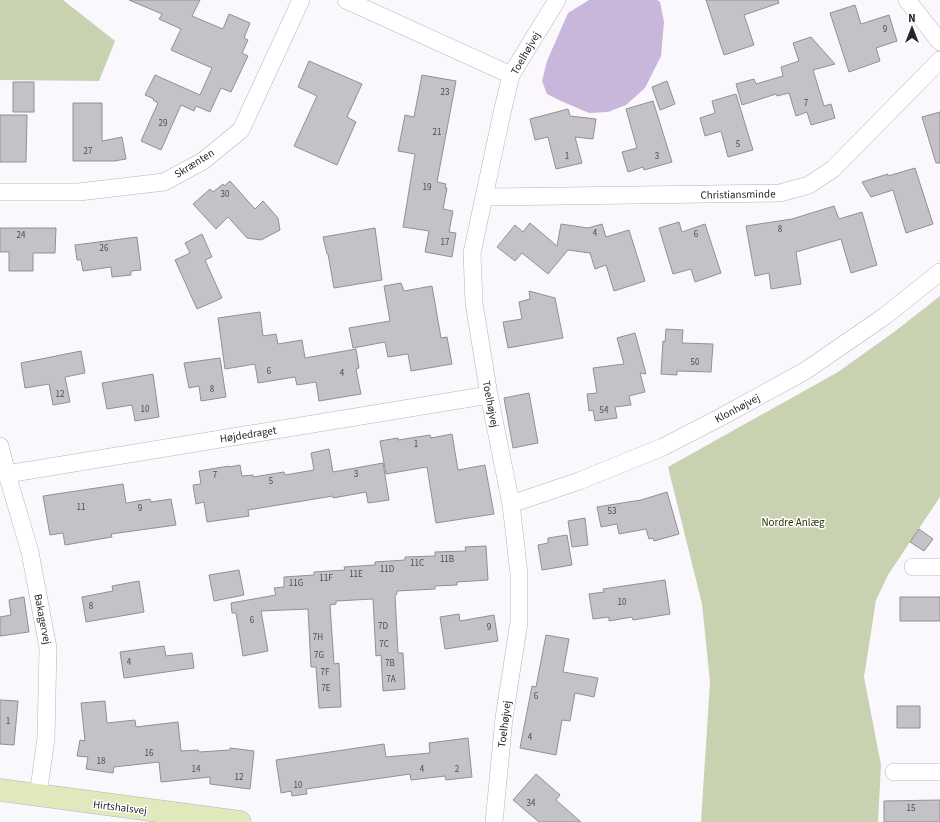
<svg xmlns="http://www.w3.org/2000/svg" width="940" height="822" font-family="'Source Sans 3',sans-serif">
<rect width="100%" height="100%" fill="#faf8fd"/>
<!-- green -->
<path fill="#c8d2b1" d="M0 0H63L115 41 99 81 0 80Z
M940 296V497L888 575 876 600 864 677 881 765 878 822H701L710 682 702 604 668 467 838 372 894 332Z"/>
<!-- water -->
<path fill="#c8b6db" d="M589 0H657L660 2 664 22 661 56 645 88 626 105 608 112 589 113 561 101 547 94 542 81 547 61 568 13Z"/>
<!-- building -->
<path fill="#c4c2c7" stroke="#939095" d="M129 0H200L192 16 223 29 229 14 250 23 244 38 248 40 242 53 248 56 231 92 221 88 210 112 196 106 194 111 181 105 161 150 141 141 158 103 153 100 154 99 145 95 155 75 200 95 212 68 171 50 181 29 159 19 162 14Z
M706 0H778L779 3 744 15 754 45 724 55Z
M855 5 861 24 889 15 897 41 876 48 880 61 849 72 830 13Z
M811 37 835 64 813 70 824 106 831 104 835 118 811 125 807 112 796 116 789 93 777 96 776 94 742 105 736 84 754 79 756 84 783 76 781 67 799 61 793 43Z
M309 61 362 84 347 117 356 122 337 165 294 146 317 96 298 87Z
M422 75 456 81 437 182 446 184 445 188H447L443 209 453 211 449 232 456 233 452 257 425 252 429 231 403 227 415 154 398 151 405 115 414 117Z
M667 81 675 104 660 110 652 87Z
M13 82H34V112H13Z
M736 94 753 150 728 157 721 131 705 136 700 118 715 113 712 101Z
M653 101 672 162 644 170 643 167 628 172 622 152 637 148 626 109Z
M73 103H102V141L122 137 126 159 114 161H73Z
M568 109 570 116 596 119 593 139 575 137 582 163 556 169 548 137 535 140 530 119Z
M940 112V163H936L922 117Z
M0 115H27L26 162H0Z
M915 168 933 224 906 233 893 190 871 197 862 182 888 174V176Z
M230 181 255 209 263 201 278 218 280 230 261 240 247 238 228 217 216 229 193 204 210 189 213 192 223 184 224 186Z
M834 206 839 219 862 212 877 265 851 273 841 239 796 252 801 284 771 289 769 273 755 276 746 226 792 219Z
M679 222 682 232 705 224 721 273 695 282 691 269 673 274 659 228Z
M530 223 557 246 561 224 588 228 602 224 606 237 629 230 645 281 614 291 606 265 595 269 590 253 568 250 548 274 522 253 515 261 497 247 515 225 523 232Z
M0 228H56L55 253H33V271H9V252H0Z
M375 228 382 280 334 288 328 254H327L323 237Z
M202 234 212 257 205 260 222 298 197 309 175 260 190 253 185 243Z
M137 237 141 270 131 271V275L112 277 111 267 83 271 81 260H77L75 245Z
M401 283 404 291 432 286 441 338 447 337 452 364 411 371 408 354 388 357 385 342 353 348 349 328 390 321 384 286Z
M529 291 555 298 563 338 508 348 503 322 522 319 519 302 530 299Z
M260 312 263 336 276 334 278 344 302 340 305 358 356 349 359 368 356 369 361 394 319 401 316 382 297 385 295 377 258 383 255 364 225 369 218 318Z
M666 329 683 330 682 343 713 344 711 372 677 371V375L661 374 663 341 665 342Z
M635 333 646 374 640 373 645 392 629 396 631 405 615 407 617 418 595 421 593 410 589 411 587 394 597 393 593 368 624 364 617 338Z
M81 351 85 373 65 377 70 402 53 405 49 384 25 388 21 363Z
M220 358 226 397 201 401 199 386 189 388 184 363Z
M153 374 159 417 135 421 132 405 107 409 102 383Z
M529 393 538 443 513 448 504 398Z
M452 434 458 470 485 465 494 514 436 523 427 467 386 474 380 441 398 438V440L430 435 431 438Z
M329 449 333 472 383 463 389 500 368 503 366 492 333 498V496L248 510 249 516 207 522 204 502 196 504 193 485 201 484 199 471 229 466V467L240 465 242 476 253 475V477L284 472 285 475 314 470 311 453Z
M123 484 126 503 150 499 151 502 171 499 176 525 111 534 112 537 65 545 63 533 50 535 43 496Z
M667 492 679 534 654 541 653 538 649 539 646 529 619 534 617 524 601 527 597 507 641 500Z
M585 518 588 545 572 547 568 521Z
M919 529 933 539 924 551 910 542Z
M567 535 572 565 542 570 538 545 548 543V538Z
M486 546 488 580 457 582V585L435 586V589L397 591V594L395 595 398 653H403L405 689 383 691 381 655 376 656 373 599 336 601V604L330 605 334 664 339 663 341 707 319 708 316 667H311L308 609 261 611 268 651 243 656 236 613H232L231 603 276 595 274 588 284 587V577L314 575V572L345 570 344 567 375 565V562L405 560V557L435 556V552L466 551 465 547Z
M239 570 244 595 214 601 209 575Z
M665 580 670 614 633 620 632 617 609 621V617L593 619 589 594 604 592 603 589Z
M139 581 144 612 86 622 82 597 113 591 112 586Z
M24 597 29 632 0 636V617L11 615 9 600Z
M900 597H940V621H900Z
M459 614 460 621 494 615 498 641 445 649 440 617Z
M546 635 569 639 563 672 598 678 594 697 575 693 570 721 562 720 556 755 520 748 532 686 536 687Z
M164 646 166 656 192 653 194 668 124 678 120 652Z
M0 700 18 701 14 745 0 744Z
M105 701 107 723 135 720 136 727 178 722 181 751 198 750 199 752 230 750V748L254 751 250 789 210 784V777L161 782 159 762 114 767 113 773 86 769 88 757 77 756 80 740 85 741 81 703Z
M897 706H920V728H897Z
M468 738 472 777 446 780 445 776 411 780 410 774 306 789 307 794 292 796 291 791 281 793 276 760 384 744 386 757 430 753 429 743Z
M536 774 560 795 556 800 581 822H539L513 800Z
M940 800V822H884V801Z"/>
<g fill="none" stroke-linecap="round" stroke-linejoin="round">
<!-- street casing -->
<g stroke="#b6b4b9" stroke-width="18">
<path id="street" d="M346 0 511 75
M907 0 940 42
M0 192H79L164 182 203 161 241 130 301 0
M484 197 780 193 809 185 833 169 940 60
M0 446 7 474 30 552 48 648 46 738 38 796
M7 474 489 395
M511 504 579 481 663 447 721 417 805 371 885 316 940 272
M913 567H940
M894 772H940
M494 822 504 718 519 622V574L511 504 489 395 474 303 472 253 502 113 511 75 557 0"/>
</g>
<!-- secondary casing -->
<g stroke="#b6b4b9" stroke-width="23">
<path id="secondary" d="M0 790 240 822"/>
</g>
<!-- street -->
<use href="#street" stroke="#fff" stroke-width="17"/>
<!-- secondary -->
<use href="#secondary" stroke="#e0e8bc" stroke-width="22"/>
</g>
<g text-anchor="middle" stroke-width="3" stroke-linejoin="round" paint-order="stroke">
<!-- number labels -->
<g font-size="9" fill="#4e4c4f">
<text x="885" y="32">9</text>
<text x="445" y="95">23</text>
<text x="806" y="106">7</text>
<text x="163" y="126">29</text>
<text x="437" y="135">21</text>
<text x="738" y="147">5</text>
<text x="88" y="154">27</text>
<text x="567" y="159">1</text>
<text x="657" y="159">3</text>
<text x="427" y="190">19</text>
<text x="225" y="197">30</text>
<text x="780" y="232">8</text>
<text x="595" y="236">4</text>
<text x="696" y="237">6</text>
<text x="21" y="238">24</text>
<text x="445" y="245">17</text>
<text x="104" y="251">26</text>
<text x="695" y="365">50</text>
<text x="269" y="374">6</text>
<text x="342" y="376">4</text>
<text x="212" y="392">8</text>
<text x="60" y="397">12</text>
<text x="145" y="412">10</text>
<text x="604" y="413">54</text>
<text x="416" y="447">1</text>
<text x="356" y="477">3</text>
<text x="215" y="478">7</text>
<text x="271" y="484">5</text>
<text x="81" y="510">11</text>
<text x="140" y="511">9</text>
<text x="612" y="514">53</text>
<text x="447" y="562">11B</text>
<text x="417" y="566">11C</text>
<text x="387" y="572">11D</text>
<text x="356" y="577">11E</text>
<text x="326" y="581">11F</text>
<text x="296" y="586">11G</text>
<text x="622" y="605">10</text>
<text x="91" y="609">8</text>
<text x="252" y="623">6</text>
<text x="383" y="629">7D</text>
<text x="489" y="630">9</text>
<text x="318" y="640">7H</text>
<text x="384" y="647">7C</text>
<text x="319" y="658">7G</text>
<text x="129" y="665">4</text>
<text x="390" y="666">7B</text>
<text x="325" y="675">7F</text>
<text x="391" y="682">7A</text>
<text x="326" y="691">7E</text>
<text x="536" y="699">6</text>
<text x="8" y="724">1</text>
<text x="530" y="740">4</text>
<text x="149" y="756">16</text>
<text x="101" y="764">18</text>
<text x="196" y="772">14</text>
<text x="422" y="772">4</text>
<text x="457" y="772">2</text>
<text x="239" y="780">12</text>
<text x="298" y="788">10</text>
<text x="531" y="806">34</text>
<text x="911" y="811">15</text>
</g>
<!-- street labels -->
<g font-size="11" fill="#262527" stroke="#fff">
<text transform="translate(525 53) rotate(-60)" y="4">Toelhøjvej</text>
<text transform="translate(194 163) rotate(-32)" y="4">Skrænten</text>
<text transform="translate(738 194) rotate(-1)" y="4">Christiansminde</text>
<text transform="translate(491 404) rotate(79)" y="4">Toelhøjvej</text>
<text transform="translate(737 408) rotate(-28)" y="4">Klonhøjvej</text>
<text transform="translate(248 434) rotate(-9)" y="4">Højdedraget</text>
<text transform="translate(43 619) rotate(79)" y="4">Bakagervej</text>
<text transform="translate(504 724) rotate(-83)" y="4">Toelhøjvej</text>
<text transform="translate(120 807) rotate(7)" y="4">Hirtshalsvej</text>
</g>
<!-- park labels -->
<g font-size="11" fill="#283103" stroke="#fff">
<text x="793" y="526">Nordre Anlæg</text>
</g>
</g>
<!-- north arrow -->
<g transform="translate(912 28)" stroke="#ffffff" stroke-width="3" paint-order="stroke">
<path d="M0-3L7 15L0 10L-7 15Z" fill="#262527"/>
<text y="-6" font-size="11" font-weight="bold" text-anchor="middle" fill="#262527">N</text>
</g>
</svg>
